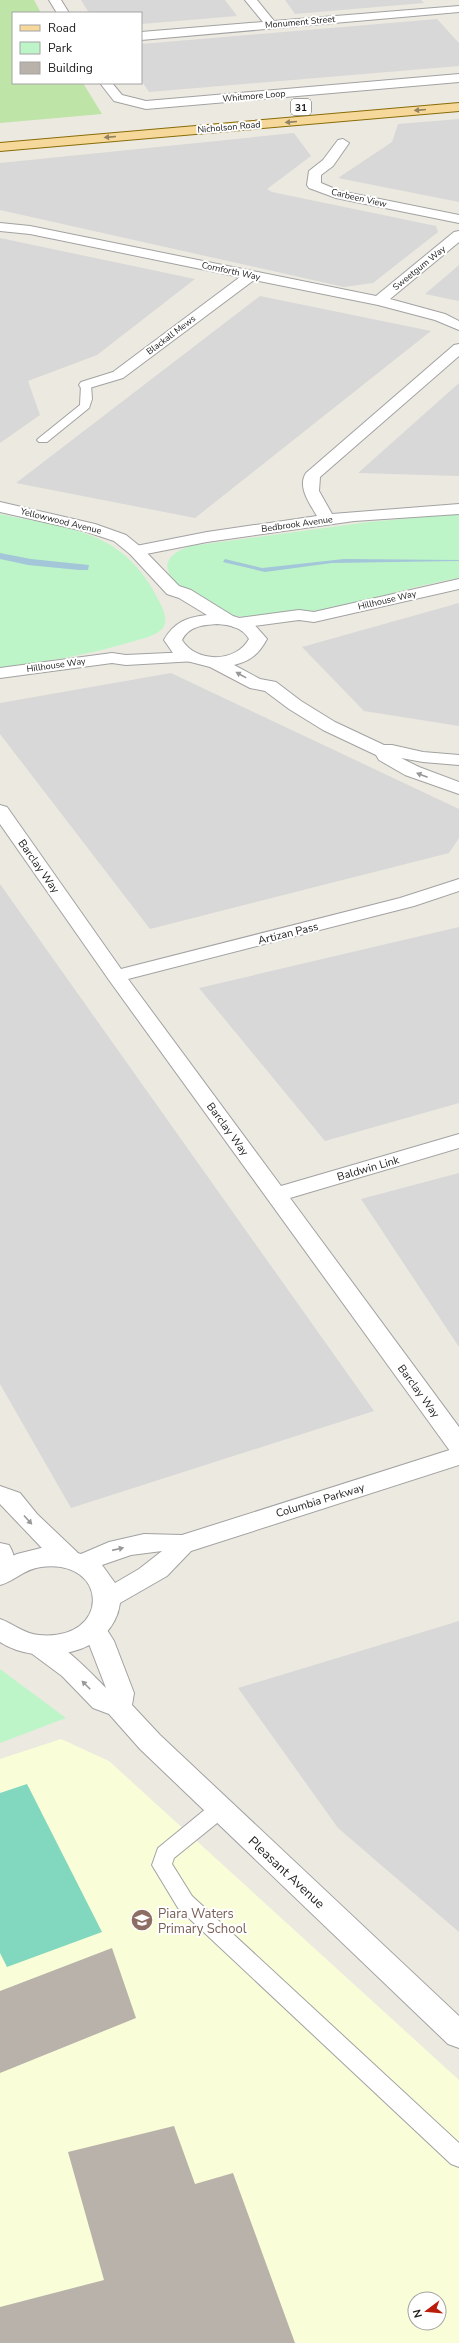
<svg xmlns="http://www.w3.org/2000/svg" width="459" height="2343" font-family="'Nunito Sans',sans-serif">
<rect width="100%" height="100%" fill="#ece9e0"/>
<!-- residential -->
<path fill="#d9d8d8" d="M81 0H225L237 16 141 24V13H89Z
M285 0H421L424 3 295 14Z
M437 19 459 43V66L149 92 141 80V44Z
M459 119V202L338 178 392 142 398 124Z
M294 133 311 156 267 189 272 192 436 226 438 232 373 283 344 287 0 210V163Z
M0 238 195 279 97 355 28 381 40 415 0 443Z
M459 265V301L425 294Z
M260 296 431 331 195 518 16 483Z
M459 383V476L358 473Z
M459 603V726L364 711 302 647Z
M171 673 459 809V838L449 853 150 929 0 734V703Z
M0 884 374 1411 71 1508 0 1384Z
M459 927V1103L325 1141 199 988Z
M459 1173V1347L361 1199Z
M459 1621V1932L338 1828 238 1688Z"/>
<!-- education -->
<path fill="#f9fdd8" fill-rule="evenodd" d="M61 1739 109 1761 459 2080V2343H0V1759ZM415 2299H439V2323H415Z"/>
<!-- grass -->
<path fill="#bfe4a8" d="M0 0H34L41 13H13V83H83L102 114 0 123Z"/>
<!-- park -->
<path fill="#bef5c8" d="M0 514C70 529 124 529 159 601 163 609 169 621 162 629 154 637 140 639 131 642 88 655 44 662 0 668Z
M441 515H459V578C394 589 317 619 253 617 243 617 230 616 220 612 194 599 135 565 190 546L369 522Z
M0 1669 66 1718 0 1743Z"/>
<!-- pitch -->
<path fill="#82d8bf" d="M27 1784 102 1932 7 1967 0 1953V1793Z"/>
<!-- water -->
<path fill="#a3c6d8" d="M0 553 31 559 89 565 88 570H79L28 565 0 559Z
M225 559 262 568 344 559 459 560V561L332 563 265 572 227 563 223 562Z"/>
<!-- building -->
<path fill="#b8b2aa" d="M112 1948 136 2018 0 2073V1991Z
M174 2126 195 2184 233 2173 295 2343H0V2307L104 2280 68 2152Z"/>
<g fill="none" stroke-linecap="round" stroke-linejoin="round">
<!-- service casing -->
<g stroke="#a2a2a2" stroke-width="2">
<path id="service" d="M86 382 91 385 92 399 89 408 47 442H39L37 440 39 438 80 405 81 385Z
M220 1801 227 1803 230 1809 227 1815 174 1858 172 1864 192 1896 459 2143V2167L451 2164 178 1908 152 1865 158 1848 213 1803Z"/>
</g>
<!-- minor casing -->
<g stroke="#a2a2a2" stroke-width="2">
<path id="minor" d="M49 0H61L69 13H57Z
M245 0H257L274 21 459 6V12L141 40V32L263 22Z
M459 74V82L146 109 114 101 100 83H112L122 95 146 101Z
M343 139 349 143 333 166 321 175V183L340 191 459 215V223L336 198 309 188 307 185 309 171 323 160 338 140Z
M0 223 30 226 376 296 454 232 459 231V242L390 299 445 314 459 321V330L435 320 378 305 254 280 123 378 86 389 81 388 79 385 81 382 113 372 240 277 30 234 0 231Z
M459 344V356L320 477 319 491 332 514 459 504V514L354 521 207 542 136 556 130 554 128 551 130 548 136 546 207 532 317 516C310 504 297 487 306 473L454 345Z
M459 579V589L314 622 299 620 239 628 233 627 230 623 233 619 239 618 299 610 314 612Z
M190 652 196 653 199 657 196 661 126 665 112 663 0 678V668L112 653 126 655Z
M0 805 7 807 121 969 400 898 459 879V891L414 906 128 979 281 1186 459 1134V1148L290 1198 459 1427V1454L450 1451 109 980 0 824Z
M0 1486 20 1493 37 1514 77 1552 81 1559 77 1566 68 1568 59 1566 0 1504Z
M0 1543 9 1545C15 1555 18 1569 12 1579L0 1580Z
M93 1619 102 1622 114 1641 134 1693 132 1705 160 1735 459 2016V2048L448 2044 140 1749 109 1714 93 1708 62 1676 31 1653 27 1646 31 1639C33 1638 37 1636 40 1636 56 1636 94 1676 106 1688L89 1644 80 1629 84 1622Z"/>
</g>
<!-- tertiary casing -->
<g stroke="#a2a2a2" stroke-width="2">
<path id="tertiary" d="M0 502 95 524 126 535 142 548 179 586 191 590 233 616 252 622 267 639C259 654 250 661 234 665L260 679 276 682 301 701 335 722 384 745H392L423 752 459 755V765L423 762 401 758 419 767 459 782V794L405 775 379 760 376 755 323 730 289 709 265 691 250 688 210 667 183 660 173 653 164 640C174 622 188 617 207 615L179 598 167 594 130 554 114 541 84 531 0 512ZM217 624C230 625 242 627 249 639 236 663 196 663 182 640 189 626 203 625 217 624Z
M459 1447V1465L191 1551 167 1576 120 1603C113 1656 38 1667 0 1642V1619C14 1624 24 1634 39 1635 111 1642 110 1558 41 1567 24 1569 15 1581 0 1585V1562L17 1554 41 1548H59L81 1554 109 1542 144 1534 182 1535ZM162 1551 139 1569 115 1583 102 1565 131 1555Z"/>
</g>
<!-- primary casing -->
<g stroke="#896c08" stroke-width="2">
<path id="primary" d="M459 103V111L0 151V143Z"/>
</g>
<!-- service -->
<use href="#service" fill="#fff" fill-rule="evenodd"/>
<!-- minor -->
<use href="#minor" fill="#fff" fill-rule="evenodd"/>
<!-- tertiary -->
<use href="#tertiary" fill="#fff" fill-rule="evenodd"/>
<!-- primary -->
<use href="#primary" fill="#f6d89b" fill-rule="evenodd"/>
</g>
<!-- one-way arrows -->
<defs><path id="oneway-solid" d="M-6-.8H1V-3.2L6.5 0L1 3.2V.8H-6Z"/></defs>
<g fill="#938361">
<use href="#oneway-solid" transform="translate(420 110) rotate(175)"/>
<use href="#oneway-solid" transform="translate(291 122) rotate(175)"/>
<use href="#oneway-solid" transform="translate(110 137) rotate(175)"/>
</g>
<g fill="#989898">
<use href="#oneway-solid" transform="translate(241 675) rotate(-151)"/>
<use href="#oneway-solid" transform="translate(422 775) rotate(-159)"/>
<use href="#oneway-solid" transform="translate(28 1520) rotate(48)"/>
<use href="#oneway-solid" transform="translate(118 1549) rotate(-13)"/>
<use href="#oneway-solid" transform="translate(86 1685) rotate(-135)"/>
</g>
<!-- icons -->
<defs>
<g id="school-disc" transform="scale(1.15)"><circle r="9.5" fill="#8d6e63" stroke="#fff"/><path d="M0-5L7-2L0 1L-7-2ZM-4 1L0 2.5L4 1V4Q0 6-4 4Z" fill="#fff"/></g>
</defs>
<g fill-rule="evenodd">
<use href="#school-disc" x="142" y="1920"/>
</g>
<g text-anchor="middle" stroke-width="4" stroke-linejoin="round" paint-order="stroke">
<!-- far-street labels -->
<g font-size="9" fill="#1b1b1b" stroke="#fff">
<text transform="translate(300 22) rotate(-5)" y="3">Monument Street</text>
<text transform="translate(254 96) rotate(-5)" y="3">Whitmore Loop</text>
<text transform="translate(229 127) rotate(-5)" y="3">Nicholson Road</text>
<text transform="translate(359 198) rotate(13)" y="3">Carbeen View</text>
<text transform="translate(419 268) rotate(-39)" y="3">Sweetgum Way</text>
<text transform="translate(231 271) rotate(12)" y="3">Cornforth Way</text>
<text transform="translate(171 335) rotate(-37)" y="3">Blackall Mews</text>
<text transform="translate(61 521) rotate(14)" y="3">Yellowwood Avenue</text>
<text transform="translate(297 524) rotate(-8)" y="3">Bedbrook Avenue</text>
<text transform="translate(387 600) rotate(-13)" y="3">Hillhouse Way</text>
<text transform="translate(56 665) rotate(-8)" y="3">Hillhouse Way</text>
</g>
<!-- shield labels -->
<rect fill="#fff" stroke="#5f5f5f" stroke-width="1" x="291" y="99" width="20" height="16" rx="3"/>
<g font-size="10" font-weight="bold" fill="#1b1b1b">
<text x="301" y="111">31</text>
</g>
<!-- street labels -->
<g font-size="11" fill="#1b1b1b" stroke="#fff">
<text transform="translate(39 866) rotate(55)" y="4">Barclay Way</text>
<text transform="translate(288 933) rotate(-14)" y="4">Artizan Pass</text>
<text transform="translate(228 1129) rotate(54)" y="4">Barclay Way</text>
<text transform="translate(368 1168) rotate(-16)" y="4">Baldwin Link</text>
<text transform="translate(419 1391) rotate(54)" y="4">Barclay Way</text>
<text transform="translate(320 1500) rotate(-17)" y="4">Columbia Parkway</text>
</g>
<!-- near-street labels -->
<g font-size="13" fill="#1b1b1b" stroke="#fff">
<text transform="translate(287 1872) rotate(43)" y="5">Pleasant Avenue</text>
</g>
<!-- near-education labels -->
<g font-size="13" fill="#785e54" stroke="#fff" text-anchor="start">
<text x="158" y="1918">Piara Waters<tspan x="158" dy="15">Primary School</tspan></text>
</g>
</g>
<!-- legend -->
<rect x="12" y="12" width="130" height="72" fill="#ffffff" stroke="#a4a4a4"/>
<rect x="20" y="25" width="20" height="6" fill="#f6d89b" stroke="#a4a4a4"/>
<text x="48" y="32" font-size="12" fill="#1b1b1b">Road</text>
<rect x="20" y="42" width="20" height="12" fill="#bef5c8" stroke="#a4a4a4"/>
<text x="48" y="52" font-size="12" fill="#1b1b1b">Park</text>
<rect x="20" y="62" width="20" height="12" fill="#b8b2aa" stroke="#a4a4a4"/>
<text x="48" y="72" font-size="12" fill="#1b1b1b">Building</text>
<!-- north arrow -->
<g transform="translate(427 2311) rotate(254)"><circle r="19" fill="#ffffff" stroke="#a4a4a4"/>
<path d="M0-3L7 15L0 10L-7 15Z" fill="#ba1d0b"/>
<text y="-6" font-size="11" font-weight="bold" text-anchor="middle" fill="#1b1b1b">N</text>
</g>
</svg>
